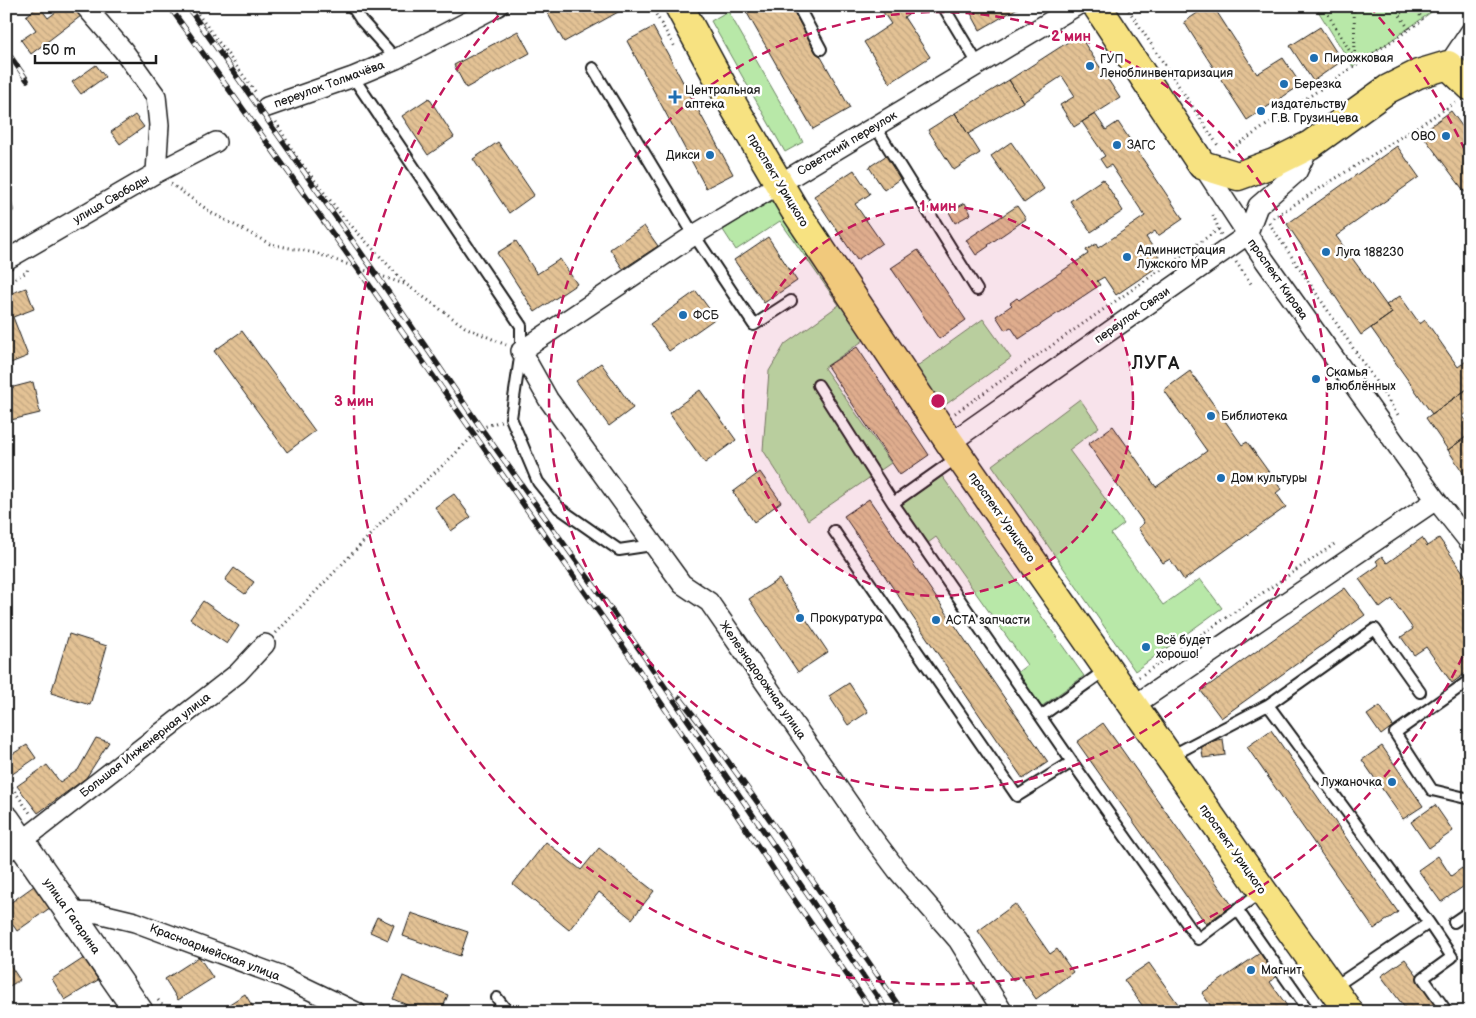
<svg xmlns="http://www.w3.org/2000/svg" width="1476" height="1018" font-family="'Balsamiq Sans',sans-serif">
<defs>
<pattern id="building-back-hatch" width="6" height="6" patternUnits="userSpaceOnUse" patternTransform="scale(1.25)"><rect width="6" height="6" fill="#e3c295"/><path d="M-1 5l2 2M0 0l6 6M5-1l2 2" fill="none" stroke="#c2a680"/></pattern>
</defs>
<rect width="100%" height="100%" fill="#fff"/>
<filter id="ink" filterUnits="userSpaceOnUse"><feTurbulence type="fractalNoise" baseFrequency=".02" numOctaves="2"/><feDisplacementMap in="SourceGraphic" scale="10" xChannelSelector="R" yChannelSelector="G"/><feConvolveMatrix kernelMatrix="1 2 1 2 8 2 1 2 1" color-interpolation-filters="sRGB"/></filter>
<g filter="url(#ink)">
<!-- green -->
<path fill="#b8e8a8" stroke="#6a8262" d="M1315 6H1440L1353 67Z
M728 11 803 142 785 152 711 21Z
M782 192 955 447 941 456 864 340 824 368 891 463 808 520 763 450 769 371 785 344 839 305 780 221 736 250 723 230Z
M983 319 1011 358 941 408 913 369Z
M1080 399 1099 427 1069 450 1124 524 1111 534 1163 605 1200 579 1222 608 1135 671 992 465Z
M942 476 1084 676 1038 709 1014 675 1027 665 936 537 928 543 901 505Z"/>
<!-- building -->
<path fill="url(#building-back-hatch)" stroke="#1c1c1c" d="M39 6 48 18 64 6H74L81 16 31 54 21 40 36 30 26 16Z
M563 6H629L564 42 548 14Z
M743 6H792L850 108 813 129Z
M879 6H907L911 12 904 17 930 57 890 83 864 42 891 24Z
M967 6H1021L980 30Z
M1208 6H1213L1257 74 1283 58 1301 85 1247 120 1184 22Z
M653 27 733 174 706 188 627 41Z
M1320 27 1342 61 1313 81 1290 46Z
M518 31 530 53 466 88 454 65Z
M1079 35 1120 98 1074 127 1060 105 1075 96 1062 76 1023 102 1009 80Z
M96 65 105 77 81 94 72 82Z
M1009 80 1023 102 968 134 955 113Z
M429 98 454 137 428 155 402 116Z
M1451 111 1470 137V199L1421 133Z
M955 113 980 153 954 170 928 130Z
M1095 114 1106 130 1118 122 1183 219 1158 236 1155 231 1146 237 1163 263 1116 295 1104 277 1097 281 1100 285 1019 339 1011 327 1005 330 996 316 1012 305 1010 303 1017 298 1019 300 1088 254 1086 250 1096 244 1098 248 1145 216 1111 165 1106 168 1100 159 1105 156 1082 122Z
M135 115 144 127 120 144 111 132Z
M498 142 534 195 509 213 473 159Z
M1011 142 1044 189 1024 203 991 156Z
M1397 146 1419 177 1336 236 1392 313 1361 335 1287 224Z
M890 153 905 175 884 190 869 167Z
M854 170 870 194 855 204 882 243 857 260 814 196Z
M1103 179 1123 211 1091 232 1070 201Z
M965 203 971 214 955 223 949 212Z
M1017 206 1026 219 988 245 989 246 976 255 966 240Z
M644 226 658 246 623 269 610 249Z
M768 237 797 281 764 303 734 260Z
M516 241 537 274 560 259 577 284 535 312 497 253Z
M918 250 966 320 939 339 891 268Z
M26 288 34 309 13 317 28 356 8 364 6 358V295Z
M696 291 716 318 669 351 650 324Z
M1400 296 1420 324 1425 320 1458 367 1466 361 1470 367V387L1432 414 1371 328 1392 313 1386 305Z
M242 331 315 431 287 452 214 351Z
M857 347 929 455 900 475 827 366Z
M601 363 633 408 609 426 576 381Z
M1190 371 1242 445 1247 442 1281 489 1276 493 1286 507 1184 580 1170 559 1163 563 1138 528 1144 523 1088 444 1113 426 1156 487 1207 451 1164 390Z
M33 382 40 413 11 420 6 402V389Z
M1470 387V411L1463 416 1470 426V434L1448 450 1426 418Z
M700 390 736 440 705 463 669 413Z
M1470 434V483L1448 450Z
M760 472 781 502 754 522 733 492Z
M454 494 471 517 451 531 435 507Z
M869 499 1048 762 1023 779 844 516Z
M1422 538 1427 546 1439 538 1470 582V670L1452 683 1426 647 1414 655 1401 637 1413 629 1392 599 1380 608 1359 579 1379 565 1376 561 1382 556 1387 563Z
M234 568 254 582 245 594 225 580Z
M779 579 828 652 798 672 749 599Z
M1345 588 1365 615 1221 718 1201 691Z
M203 601 239 626 227 644 190 619Z
M69 634 107 646 90 705 51 693Z
M849 683 868 712 848 725 829 696Z
M1380 706 1393 726 1381 735 1367 715Z
M1103 723 1232 905 1206 924 1077 742Z
M1271 730 1398 912 1374 929 1247 747Z
M96 738 109 742 86 778 38 813 17 786 47 765 60 782 78 770Z
M1223 739 1225 755 1203 758 1201 743Z
M27 745 36 758 8 777 6 758Z
M1382 746 1423 806 1403 819 1362 760Z
M1435 805 1453 831 1429 848 1411 822Z
M546 842 581 870 599 848 654 891 632 919 599 892 569 930 513 884Z
M1438 856 1451 876 1462 868 1470 878V882L1441 902 1418 870Z
M38 883 54 905 17 931 6 915V906Z
M1015 904 1050 954 1057 949 1073 972 1036 999 1020 976 1013 980 978 931Z
M411 913 468 932 460 956 403 936Z
M377 917 394 925 388 940 370 932Z
M1470 931V948L1462 936Z
M1260 953 1276 977 1270 982 1287 1006 1279 1012H1215L1202 993Z
M199 957 213 978 178 1000 165 979Z
M84 958 98 980 65 1000 52 979Z
M6 959 20 980 6 988Z
M1405 959 1445 1012H1408L1381 976Z
M1149 963 1183 1011 1182 1012H1147L1124 980Z
M403 976 448 995 441 1012H423L393 999Z
M245 994 256 1012H217Z"/>
<g fill="none" stroke-linecap="round" stroke-linejoin="round">
<!-- lane casing -->
<g stroke="#1c1c1c" stroke-width="14">
<path id="lane" d="M352 6 361 20 396 59
M798 6 821 49
M943 6 978 64
M593 68 694 235 754 325 791 301
M353 77 521 326V351L511 418 538 482 559 508 619 550 652 545
M875 126 977 290
M818 385 893 503 1072 762 1198 939 1262 891
M893 503 958 457
M834 531 1017 796 1072 762
M1470 680 1395 733 1432 790 1470 799
M1268 705 1429 923 1452 957 1423 978 1447 1012
M1041 716 1107 669
M1171 756 1268 705 1375 629 1420 692
M1237 909 1309 1012
M1454 922 1470 911
M1334 987 1429 923
M497 998 508 1012"/>
</g>
<!-- street casing -->
<g stroke="#1c1c1c" stroke-width="22">
<path id="street" d="M85 6 123 50 156 96 159 125 156 173
M1448 65 1470 32
M267 107 353 77 396 59 498 6
M1202 165 1265 261 1436 500 1470 543
M6 260 156 173 216 142
M950 443 1247 235 1258 206 1297 172 1310 145
M1133 706 1436 500
M6 852 21 842 238 673 265 644
M70 912 98 913 135 922 283 977 356 1012
M1003 1012 958 940 897 870 870 834 709 602 682 584 548 399 521 351 694 235 1076 6"/>
</g>
<!-- secondary casing -->
<g stroke="#1c1c1c" stroke-width="31">
<path id="secondary" d="M6 820 139 1012"/>
</g>
<!-- primary casing -->
<g stroke="#1c1c1c" stroke-width="31">
<path id="primary" d="M679 6 730 100 794 209 950 443 1262 890 1349 1012
M1097 6 1202 165 1238 176 1274 163 1310 145 1388 89 1418 74 1448 65 1470 86"/>
</g>
<!-- path -->
<path stroke="#1c1c1c" stroke-width="3" stroke-dasharray="1 4" stroke-linecap="butt" d="M192 6 257 94
M651 6 676 49
M1126 6 1219 147
M1323 6 1358 65
M1354 6 1355 58
M1409 29 1399 14 1410 6
M276 122 295 155 343 217 406 284
M1228 151 1423 20 1414 6
M171 184 212 213 270 244 315 253 407 285 465 327 506 345
M1213 215 1221 235
M1273 218 1458 101
M1269 223 1398 415
M1236 262 1252 285
M6 283 27 272 28 267
M955 413 1219 229
M276 633 395 509 454 455 481 428 501 421
M1139 677 1336 543
M6 779 30 813
M158 1000 167 1012"/>
<!-- lane -->
<use href="#lane" stroke="#fff" stroke-width="10"/>
<!-- street -->
<use href="#street" stroke="#fff" stroke-width="19"/>
<!-- secondary -->
<use href="#secondary" stroke="#fff" stroke-width="28"/>
<!-- primary -->
<use href="#primary" stroke="#f7e281" stroke-width="28"/>
<!-- rail casing -->
<g stroke="#1c1c1c" stroke-width="5.5">
<path id="rail" d="M169 6 368 283 622 645 782 882 873 1012
M187 6 376 274 481 428 630 636 888 1012
M6 50 27 80
M6 188 11 210
M680 698 712 739 783 838 903 1012"/>
</g>
<!-- rail -->
<use href="#rail" stroke="#fff" stroke-width="4" stroke-dasharray="11" stroke-linecap="butt"/>
</g>
</g>
<!-- distance rings -->
<circle cx="938" cy="401" r="195" fill="#c2185b" fill-opacity=".12"/>
<g fill="none" stroke="#c2185b" stroke-width="2.5" stroke-dasharray="9 6">
<circle cx="938" cy="401" r="195"/>
<circle cx="938" cy="401" r="389"/>
<path d="M1469 643A584 584 0 1 1 507 6M1369 6A584 584 0 0 1 1469 159"/>
</g>
<!-- markers -->
<g fill="#1f6fb2" stroke="#fff" stroke-width="2">
<circle cx="1314" cy="58" r="5"/>
<circle cx="1090" cy="66" r="5"/>
<circle cx="1284" cy="84" r="5"/>
<path d="M672.5 89.5h5v5h5v5h-5v5h-5v-5h-5v-5h5z"/>
<circle cx="1261" cy="111" r="5"/>
<circle cx="1446" cy="136" r="5"/>
<circle cx="1117" cy="145" r="5"/>
<circle cx="710" cy="155" r="5"/>
<circle cx="1326" cy="252" r="5"/>
<circle cx="1127" cy="257" r="5"/>
<circle cx="683" cy="315" r="5"/>
<circle cx="1316" cy="379" r="5"/>
<circle cx="1211" cy="416" r="5"/>
<circle cx="1221" cy="478" r="5"/>
<circle cx="800" cy="618" r="5"/>
<circle cx="936" cy="620" r="5"/>
<circle cx="1146" cy="647" r="5"/>
<circle cx="1392" cy="782" r="5"/>
<circle cx="1251" cy="970" r="5"/>
</g>
<g text-anchor="middle" stroke-width="5" stroke-linejoin="round" paint-order="stroke">
<!-- poi labels -->
<g font-size="12" fill="#1c1c1c" stroke="#fff" text-anchor="start">
<text x="1324" y="62">Пирожковая</text>
<text x="1100" y="63">ГУП<tspan x="1100" dy="14">Леноблинвентаризация</tspan></text>
<text x="1294" y="88">Березка</text>
<text x="685" y="94">Центральная<tspan x="685" dy="14">аптека</tspan></text>
<text x="1271" y="108">издательству<tspan x="1271" dy="14">Г.В. Грузинцева</tspan></text>
<text x="1436" y="140" text-anchor="end">ОВО</text>
<text x="1127" y="149">ЗАГС</text>
<text x="700" y="159" text-anchor="end">Дикси</text>
<text x="1137" y="254">Администрация<tspan x="1137" dy="14">Лужского МР</tspan></text>
<text x="1336" y="256">Луга 188230</text>
<text x="693" y="319">ФСБ</text>
<text x="1326" y="376">Скамья<tspan x="1326" dy="14">влюблённых</tspan></text>
<text x="1221" y="420">Библиотека</text>
<text x="1231" y="482">Дом культуры</text>
<text x="810" y="622">Прокуратура</text>
<text x="946" y="624">АСТА запчасти</text>
<text x="1156" y="644">Всё будет<tspan x="1156" dy="14">хорошо!</tspan></text>
<text x="1382" y="786" text-anchor="end">Лужаночка</text>
<text x="1261" y="974">Магнит</text>
</g>
<!-- street labels -->
<g font-size="12" fill="#1c1c1c" stroke="#fff">
<text transform="translate(329 84) rotate(-20)" y="4">переулок Толмачёва</text>
<text transform="translate(847 143) rotate(-31)" y="4">Советский переулок</text>
<text transform="translate(778 180) rotate(59)" y="4">проспект Урицкого</text>
<text transform="translate(111 199) rotate(-30)" y="4">улица Свободы</text>
<text transform="translate(1278 279) rotate(55)" y="4">проспект Кирова</text>
<text transform="translate(1132 315) rotate(-35)" y="4">переулок Связи</text>
<text transform="translate(1002 517) rotate(55)" y="4">проспект Урицкого</text>
<text transform="translate(763 680) rotate(55)" y="4">Железнодорожная улица</text>
<text transform="translate(145 745) rotate(-38)" y="4">Большая Инженерная улица</text>
<text transform="translate(1233 849) rotate(55)" y="4">проспект Урицкого</text>
<text transform="translate(72 916) rotate(55)" y="4">улица Гагарина</text>
<text transform="translate(215 952) rotate(21)" y="4">Красноармейская улица</text>
</g>
<!-- district labels -->
<g font-size="18" font-weight="bold" letter-spacing="1" fill="#1c1c1c" stroke="#fff">
<text x="1156" y="369">ЛУГА</text>
</g>
</g>
<circle cx="938" cy="401" r="8" fill="#c2185b" stroke="#fff" stroke-width="2.5"/>
<g font-size="15" text-anchor="middle" font-weight="bold" fill="#c2185b" stroke="#fff" stroke-width="5" stroke-linejoin="round" paint-order="stroke">
<text x="1071" y="41">2 мин</text>
<text x="938" y="211">1 мин</text>
<text x="354" y="406">3 мин</text>
</g>
<!-- margin -->
<rect width="1476" height="1018" fill="none" stroke="#fff" stroke-width="25"/>
<rect x="12" y="12" width="1451" height="993" fill="none" stroke="#1c1c1c" stroke-width="2" filter="url(#ink)"/>
<!-- scale -->
<path d="M35 55v8h121v-8" fill="none" stroke="#1c1c1c" stroke-width="2.5"/>
<text x="42" y="55" font-size="15" fill="#1c1c1c" stroke="#ffffff" stroke-width="4" paint-order="stroke">50 m</text>
</svg>
